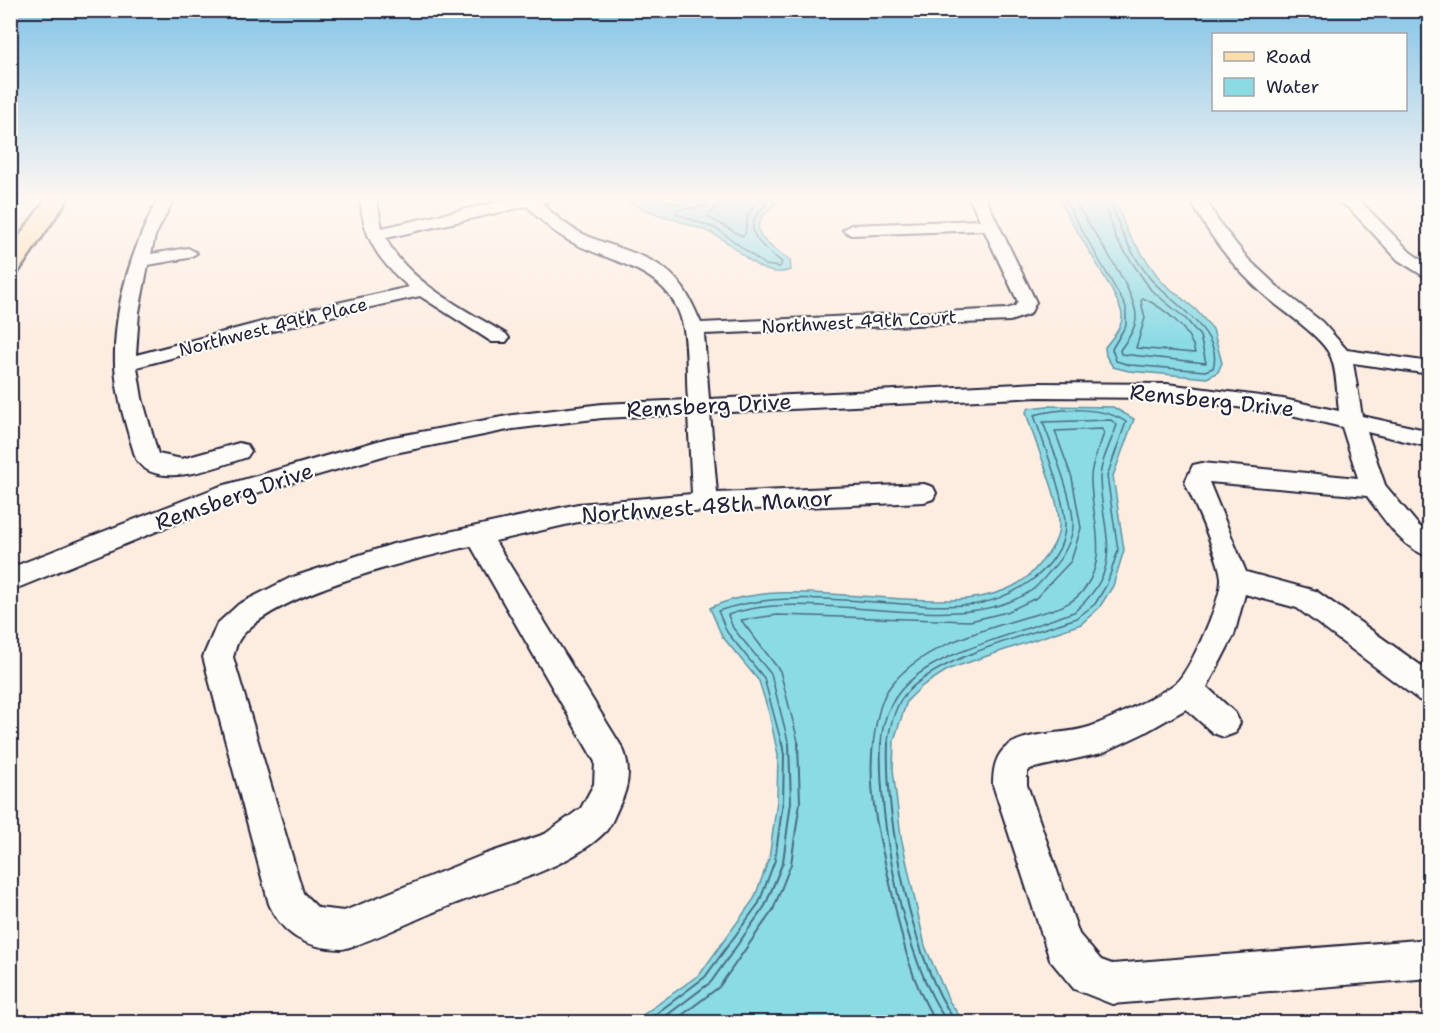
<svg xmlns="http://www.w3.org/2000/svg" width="1440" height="1033" font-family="'Shantell Sans',sans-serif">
<rect width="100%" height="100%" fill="#fdede1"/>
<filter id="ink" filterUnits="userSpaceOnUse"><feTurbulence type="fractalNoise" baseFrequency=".0167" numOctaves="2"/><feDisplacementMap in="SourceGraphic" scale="12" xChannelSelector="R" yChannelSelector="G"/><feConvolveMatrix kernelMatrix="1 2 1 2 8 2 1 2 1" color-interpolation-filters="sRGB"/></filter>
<g filter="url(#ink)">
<!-- water -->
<path fill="#8bdbe5" stroke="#6191a1" stroke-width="1.5" d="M621 197H657L678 204 723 197 773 198 776 202C772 209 763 213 760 221 752 239 778 251 790 260L791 270C759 281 742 248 715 235 685 220 650 216 621 197Z
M1057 197H1115L1127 232 1161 281 1195 309 1213 329 1222 363 1218 372 1207 378 1129 371 1113 367 1106 356 1105 347C1112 338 1123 327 1122 315 1122 300 1067 217 1057 197Z
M1047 406 1113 407 1134 419 1113 476 1124 550 1113 586 1099 608 1081 624 949 669 922 686 907 701 894 740 893 769 901 837 925 946 949 1001 964 1022H633L700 974 754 899 769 859 777 801 778 755 769 713 759 681 722 636 710 608C796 565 959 632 1026 578 1032 574 1037 566 1042 561 1050 551 1059 540 1059 525 1060 496 1034 443 1026 412L1029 408Z"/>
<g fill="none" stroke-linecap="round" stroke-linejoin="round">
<!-- shore-far1 -->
<path stroke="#4c6c7f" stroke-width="1.5" d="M711 197 707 206 678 210 676 214 719 230 765 265 780 267 782 262C766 250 742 234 758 213 763 207 767 205 768 197
M719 197 717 206 708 217 742 236 745 234 748 214 761 197
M1063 197 1126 307V325L1112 349 1116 361 1130 365 1205 371 1213 368C1225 332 1167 300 1149 277 1131 253 1116 226 1111 197
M1072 197C1086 222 1137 291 1136 317 1136 329 1127 340 1120 350L1121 354 1206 363 1200 336 1186 319 1151 290 1116 239 1103 197
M1143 298C1164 308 1191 329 1195 353L1136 348 1145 318 1141 301Z
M782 745 764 678 727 632 718 611C797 584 886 610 967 605 1007 603 1065 569 1065 525 1065 497 1043 443 1034 415 1060 408 1103 406 1126 422L1107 476 1118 550 1107 584 1095 604 1077 618C1031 634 932 658 903 697 895 707 888 732 888 745
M789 745 771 674 733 628 728 615C814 584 958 642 1032 590 1039 585 1045 577 1051 570 1062 558 1071 544 1073 527 1075 502 1052 447 1043 422L1111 420 1117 425C1112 440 1100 462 1100 479 1102 536 1127 566 1074 612 1048 621 1022 630 996 639 942 658 883 677 881 745
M799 745 780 671 741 620 778 615 970 621 1007 612 1036 598 1071 561 1081 528 1072 478 1055 431 1102 429 1104 433C1100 447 1091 462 1091 477 1090 515 1110 553 1085 588 1072 607 1051 610 1030 616 983 630 919 646 889 688 879 702 875 728 873 745"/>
<!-- shore -->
<path stroke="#4c6c7f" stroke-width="2" d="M873 743C867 792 880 841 891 888 901 935 910 981 936 1022
M881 743C878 822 903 956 947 1022
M888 743C885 820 911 959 956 1022
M645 1022 705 977 759 903 775 860 783 801 784 755 782 743
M658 1022 711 982 765 906 783 862 791 802 789 743
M673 1022 719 987 773 910 791 864 800 802 798 743"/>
<!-- minor casing -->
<g stroke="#22223b" stroke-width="4">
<path id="minor" d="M159 197H175L155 236 151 254 188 248 197 253 188 258 148 265 139 312 136 355 315 308 409 287C378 261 363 238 360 197H376L382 228 519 197H551L550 201 542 203C553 214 565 225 579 232 609 248 651 252 675 278 687 291 694 307 701 323L1007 309 1015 306 1018 302 984 230 851 235 843 230 851 225 980 220 969 197H985L1036 302 1030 314 1010 321 704 334 709 399 1038 383 1167 384 1283 399 1339 411C1337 395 1337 372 1331 357 1323 337 1284 312 1268 298 1235 270 1208 235 1189 197H1205L1218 221 1248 259 1280 289 1322 322 1347 350 1430 362V374L1353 363 1362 416 1430 431V447L1367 432 1385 485 1419 526 1430 533V557C1401 548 1384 519 1367 496L1209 482 1246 572 1316 591 1430 672V703L1419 700 1297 608 1245 594 1234 635 1207 687 1235 713 1240 723 1235 733 1224 737 1213 733 1186 709 1144 733 1102 753 1030 769 1027 773V785L1079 934 1101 960 1112 964 1430 939V978L1112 1004 1074 989 1050 960 993 785C993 770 995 754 1009 745 1031 731 1065 735 1089 727 1105 722 1169 691 1178 681 1192 666 1221 600 1221 580 1222 563 1193 501 1185 482L1193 465 1202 463 1358 478 1342 427 1283 413 1167 398 1038 397 710 413 717 493 924 484 933 487 936 493 933 499 924 502 705 511 578 522 495 541 623 749C631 768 629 787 619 806 615 814 611 827 604 833 564 872 490 888 439 910 421 917 354 949 341 949 307 948 283 936 269 904L203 657 217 624 239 604 290 578 393 544 578 504 692 494 688 414 602 418 513 429 390 454 236 499 10 591V568L218 487 388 438 513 415 602 404 688 400C686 377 688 353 684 330 673 266 611 265 566 239 551 230 539 219 527 206L386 238C404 280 468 311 506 334L509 338 506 342H492L420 296 318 319 137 367 142 398 158 454 182 459 239 443 247 445 251 451 247 457C220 466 156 492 136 459 127 429 116 396 115 365 113 307 132 248 159 197ZM471 546 595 762 594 784 581 808 545 834 483 855 344 911 318 908 303 893 233 657C235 652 236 644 239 640 269 594 417 558 471 546Z
M1329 197H1351L1361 202 1410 252 1430 266V280L1398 260 1349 208Z"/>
</g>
<!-- major casing -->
<g stroke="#22223b" stroke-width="5">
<path id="major" d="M48 197H69L18 272 10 274V249Z"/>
</g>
<!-- minor -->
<use href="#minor" fill="#fdfcf7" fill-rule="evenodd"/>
<!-- major -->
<use href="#major" fill="#fbddab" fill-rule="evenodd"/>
</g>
</g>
<!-- sky -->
<linearGradient id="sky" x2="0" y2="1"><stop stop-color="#83c4e7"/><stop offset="0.58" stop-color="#fef7f2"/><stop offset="1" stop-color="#fef7f2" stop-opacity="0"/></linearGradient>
<rect width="1440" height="342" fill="url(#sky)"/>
<g text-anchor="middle" stroke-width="4.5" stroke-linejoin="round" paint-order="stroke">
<!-- far-street labels -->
<g font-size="18" fill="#22223b" stroke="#fdfcf7">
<text transform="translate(859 322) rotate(-3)" y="6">Northwest 49th Court</text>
<text transform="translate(273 327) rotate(-14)" y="6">Northwest 49th Place</text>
</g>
<!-- street labels -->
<g font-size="22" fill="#22223b" stroke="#fdfcf7">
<text transform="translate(1212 400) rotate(6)" y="8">Remsberg Drive</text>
<text transform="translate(709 405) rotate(-3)" y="8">Remsberg Drive</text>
<text transform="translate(234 496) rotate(-19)" y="8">Remsberg Drive</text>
<text transform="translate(707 506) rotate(-4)" y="8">Northwest 48th Manor</text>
</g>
</g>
<!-- margin -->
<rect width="1440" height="1033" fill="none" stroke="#fdfcf7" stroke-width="36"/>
<rect x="18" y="18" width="1404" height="997" fill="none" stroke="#22223b" stroke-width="2" filter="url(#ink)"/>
<!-- legend -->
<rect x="1212" y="33" width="195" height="78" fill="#fdfcf7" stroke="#a5a5ac" stroke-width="1.5"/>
<rect x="1224" y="52" width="30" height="9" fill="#fbddab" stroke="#a5a5ac" stroke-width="1.5"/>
<text x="1266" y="63" font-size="18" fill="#22223b">Road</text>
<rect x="1224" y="78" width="30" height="18" fill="#8bdbe5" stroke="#a5a5ac" stroke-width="1.5"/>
<text x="1266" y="93" font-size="18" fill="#22223b">Water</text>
</svg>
